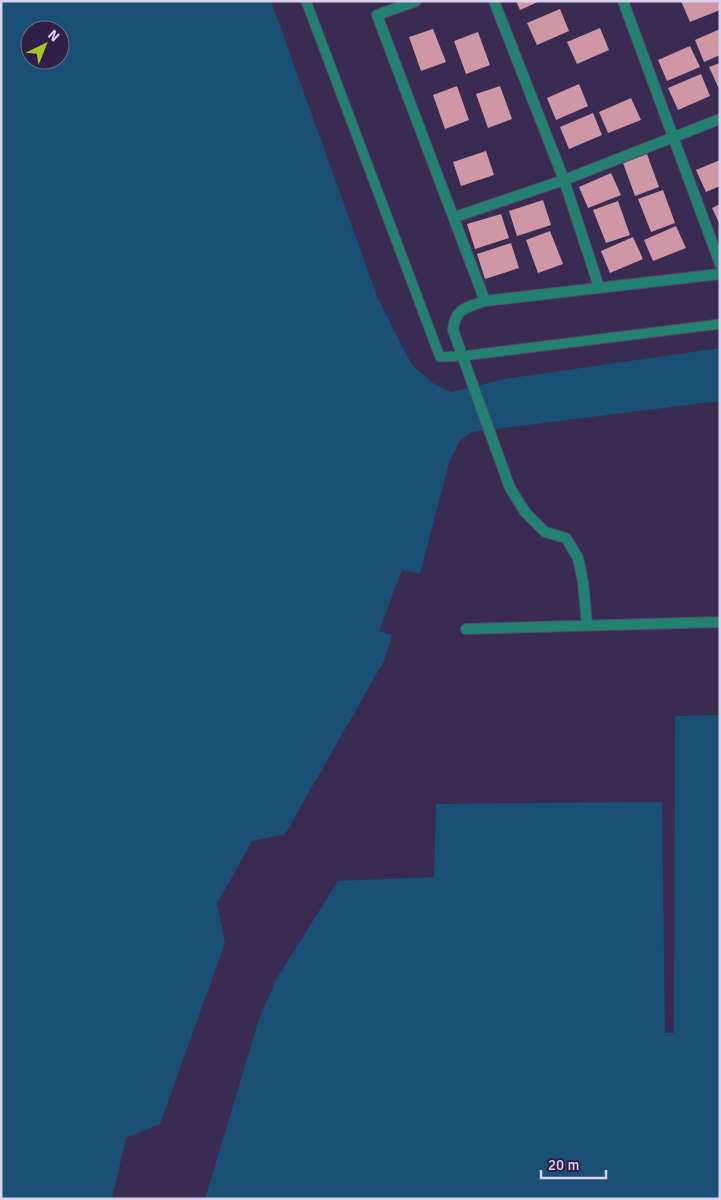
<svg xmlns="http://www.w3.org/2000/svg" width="721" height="1200" font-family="Signika,sans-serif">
<rect width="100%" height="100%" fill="#3a2b53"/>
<!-- water -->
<path fill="#195073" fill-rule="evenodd" d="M1 1H271L377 296 412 365 433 383 451 392 505 379 720 348V401L472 432 460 440 449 463 420 574 402 570 379 631 392 635 385 659 285 834 252 841 217 904 225 943 160 1124 126 1138 112 1199H1ZM30 30H60V60H30Z
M720 715V1199H205L259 1019 277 978 338 881 434 877 436 804 662 802 665 1033H674L675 716Z"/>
<!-- building -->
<path fill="#cf96a6" d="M516 1H540L520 10Z
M681 1H720V10L690 22Z
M560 9 569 31 537 45 527 23Z
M600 28 609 50 577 64 567 42Z
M433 29 446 62 421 71 409 37Z
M720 29V55L704 62 695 40Z
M478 32 490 65 466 74 454 41Z
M690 46 700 67 667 81 658 60Z
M720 63V91L709 67Z
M701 74 710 96 678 110 668 88Z
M579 84 588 106 556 120 547 98Z
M457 86 469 120 445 129 433 95Z
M500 86 512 119 488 128 476 94Z
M631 98 641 120 608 133 599 112Z
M593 113 602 135 569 149 560 127Z
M486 151 494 175 461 186 453 162Z
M647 154 659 187 635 196 623 163Z
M720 160V186L706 192 696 170Z
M611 173 621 195 588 208 579 187Z
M663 190 675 223 651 232 638 199Z
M543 200 551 225 517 236 509 211Z
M618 201 630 235 606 243 593 210Z
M720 204V225L712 208Z
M501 214 509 238 475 249 467 224Z
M676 226 686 248 653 261 644 240Z
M550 231 563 264 538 273 526 240Z
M633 237 643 259 610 273 601 251Z
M511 243 519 268 485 279 477 254Z"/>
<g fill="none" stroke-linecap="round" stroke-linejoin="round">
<!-- lane casing -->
<g stroke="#54466b" stroke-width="11">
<path id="lane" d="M306 1 440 357 463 356 720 324"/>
</g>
<!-- street casing -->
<g stroke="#54466b" stroke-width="12">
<path id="street" d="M416 1 377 15 485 301 720 274
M494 1 564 180 599 287
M623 1 720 264
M455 217 564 180 720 119
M485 301C467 307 455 308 453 330L510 488 525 512 545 532 566 538 578 558 583 582 587 624
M466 629 720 622"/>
</g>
<!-- lane -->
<use href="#lane" stroke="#238172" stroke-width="9"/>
<!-- street -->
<use href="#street" stroke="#238172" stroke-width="10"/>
</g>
<!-- border -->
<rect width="721" height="1200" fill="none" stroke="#dad2ec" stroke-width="5"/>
<!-- north arrow -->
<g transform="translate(45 45) rotate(43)"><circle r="24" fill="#302048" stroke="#74678a"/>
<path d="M0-4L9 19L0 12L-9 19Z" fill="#a8c71c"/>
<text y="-8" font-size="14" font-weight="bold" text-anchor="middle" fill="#dad2ec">N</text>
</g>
<!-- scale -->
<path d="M541 1170v8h65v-8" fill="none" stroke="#dad2ec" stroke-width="2.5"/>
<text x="548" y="1170" font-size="15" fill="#dad2ec" stroke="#302048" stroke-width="4" paint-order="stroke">20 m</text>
</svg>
